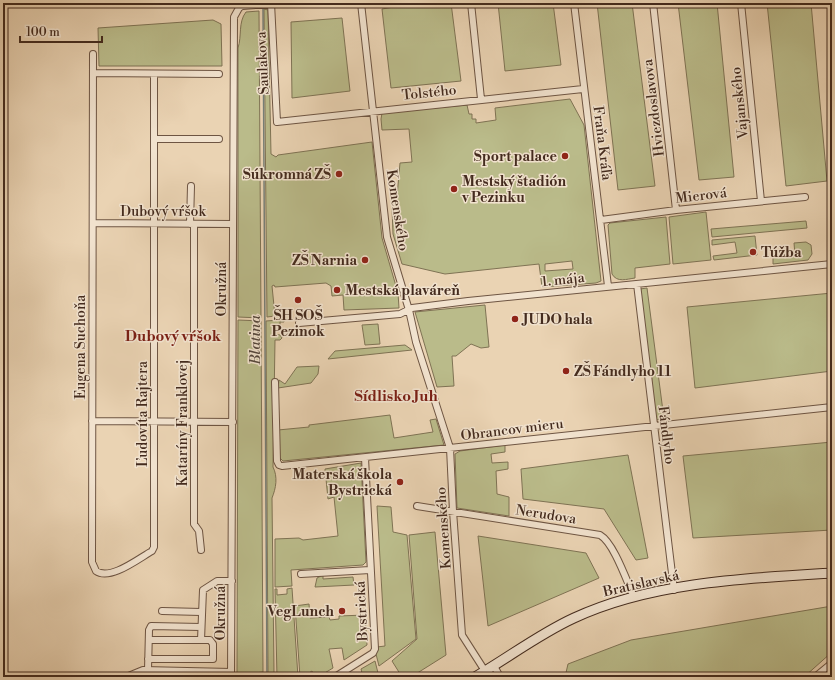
<svg xmlns="http://www.w3.org/2000/svg" width="835" height="680" font-family="'Libre Bodoni',serif">
<rect width="100%" height="100%" fill="#ead3b3"/>
<filter id="stains"><feTurbulence type="fractalNoise" baseFrequency=".005" numOctaves="4"/><feColorMatrix values="0 0 0 0 .2 0 0 0 0 .09 0 0 0 0 .02 0 0 0 .5 -.17"/></filter>
<radialGradient id="worn" r=".72"><stop offset=".6" stop-color="#630" stop-opacity="0"/><stop offset="1" stop-color="#630" stop-opacity=".3"/></radialGradient>
<!-- green -->
<path fill="#babb8a" stroke="#7f7354" fill-rule="evenodd" d="M417 3H451L461 81 391 88 382 9Z
M498 3H553L561 65 505 71Z
M597 3H632L655 186 618 190Z
M678 3H717L734 177 699 180Z
M767 3H811L827 181 786 186Z
M264 9 268 10 271 154 276 157 278 155 372 142 382 238 398 293 399 308 344 310 343 295 332 296 331 286 326 283 275 287 274 285 272 286 275 316 267 317Z
M259 11 261 318 238 317V48C242 36 238 22 246 12Z
M342 18 350 91 292 98 291 22Z
M213 20 221 24 222 66H99L98 28Z
M570 99 584 125 601 281 596 283 542 287 539 264 445 274 402 264 393 234 392 208H396L400 163 412 162 409 129 382 130 381 119 382 113 467 105 469 114H472V119H476V123L496 120 495 108ZM572 261 573 269 545 271V264Z
M706 212 711 260 673 264 669 217Z
M666 217 670 264 635 268V278C627 279 617 283 612 274L608 225 610 223Z
M806 221 807 228 712 237 711 229Z
M755 236 757 255 714 260 713 256 737 253 735 242 712 245V240Z
M806 242 811 245 812 254 808 260 773 264V258L795 255 794 243Z
M647 288 664 419 655 420 640 289Z
M832 293V371L695 388 687 307Z
M485 305 489 347 481 348 471 344 456 356H452L454 386 437 387 415 312Z
M238 320 261 321 263 672C253 672 247 677 237 677Z
M279 320H284V322H280V325H273L274 334 280 335 282 338 280 340H275L273 467C278 477 276 488 272 498L274 673H268L266 321Z
M378 324 380 344 365 345 362 325Z
M405 345 412 350 328 359 335 351Z
M319 366 318 374 311 383 278 388 279 380 285 384 297 367Z
M390 415 394 438 433 432 430 420 436 419 444 445 283 461 279 457 278 430 309 427V425Z
M832 442V530L693 538 683 456Z
M505 445V452L491 454 492 463 508 462V469L496 471 497 494 509 497V516L457 508 455 454 460 451Z
M628 455 648 558 636 560 604 509 523 499 521 469Z
M361 463 366 562 363 565 291 570 292 586 275 587V539L299 538 303 540 338 536 334 497 328 499 325 469Z
M377 506 391 507 393 532 407 535 416 639 379 666 376 654 377 647 385 646Z
M435 532 446 655 411 677H402L392 661 417 639 409 535Z
M478 536 586 553 599 578 488 626Z
M323 575V579L353 577 354 585 315 587 317 578Z
M292 588 298 677H277L275 589H277V595L287 594V589Z
M309 604 310 618 329 617 330 620 339 619V616L365 615 367 645 344 660 342 648 329 649 333 668 318 677H315L312 671 307 674 308 677H300L295 606Z
M832 606V652L804 677H565L568 664 631 640Z
M375 661 379 677H363L361 669Z"/>
<g fill="none" stroke-linecap="round" stroke-linejoin="round">
<!-- stream -->
<path stroke="#777f77" stroke-width="1.5" d="M263 7 267 677"/>
<!-- street casing -->
<g stroke="#6e5543" stroke-width="8">
<path id="street" d="M271 3 277 122 583 89
M361 3 387 237 409 310 416 342 450 448 453 511 462 635 485 671
M471 3 481 99
M574 3 608 286
M653 3 676 210
M741 3 761 201
M93 54 92 562 96 571C110 581 138 559 152 551L154 547V74
M93 73 219 74
M155 139H219
M601 220 676 210 805 197
M93 223 233 224
M190 224 191 186
M194 224V524L199 531 201 550
M637 284 674 590
M299 323 400 314 412 308 468 301 832 264
M275 382 277 461 279 465 282 466 832 407
M92 421 233 422
M417 506 600 535C614 543 627 582 634 597
M301 574 370 570
M162 611 201 612
M201 640 203 590 217 581H232
M148 659H213V644L210 640H149
M494 666 500 677
M148 670 149 630 151 626 201 627
M126 677 143 670 231 672
M231 677 234 17 239 8 242 6 282 3
M335 677 373 653 375 649 365 458
M815 677 832 663"/>
</g>
<!-- secondary casing -->
<g stroke="#442b1e" stroke-width="11">
<path id="secondary" d="M475 677C508 658 539 634 574 618 651 582 748 578 832 573"/>
</g>
<!-- street -->
<use href="#street" stroke="#f1e2ce" stroke-width="6"/>
<!-- secondary -->
<use href="#secondary" stroke="#f1e2ce" stroke-width="9"/>
</g>
<!-- markers -->
<g fill="#8f2418" stroke="#f1e2ce" stroke-width="1.5">
<circle cx="565" cy="156" r="4"/>
<circle cx="339" cy="174" r="4"/>
<circle cx="454" cy="189" r="4"/>
<circle cx="753" cy="252" r="4"/>
<circle cx="365" cy="260" r="4"/>
<circle cx="337" cy="290" r="4"/>
<circle cx="298" cy="300" r="4"/>
<circle cx="515" cy="319" r="4"/>
<circle cx="566" cy="371" r="4"/>
<circle cx="400" cy="482" r="4"/>
<circle cx="342" cy="611" r="4"/>
</g>
<g text-anchor="middle" stroke-width="3" stroke-linejoin="round" paint-order="stroke">
<!-- street labels -->
<g font-size="14" fill="#442b1e" stroke="#f1e2ce">
<text transform="translate(262 63) rotate(-93)" y="5">Saulakova</text>
<text transform="translate(429 92) rotate(-6)" y="5">Tolstého</text>
<text transform="translate(739 103) rotate(-96)" y="5">Vajanského</text>
<text transform="translate(653 108) rotate(-97)" y="5">Hviezdoslavova</text>
<text transform="translate(603 143) rotate(83)" y="5">Fraňa Kráľa</text>
<text transform="translate(701 195) rotate(-7)" y="5">Mierová</text>
<text transform="translate(398 210) rotate(81)" y="5">Komenského</text>
<text x="163" y="216">Dubový vŕšok</text>
<text transform="translate(563 279) rotate(-6)" y="5">1. mája</text>
<text transform="translate(221 289) rotate(-90)" y="5">Okružná</text>
<text transform="translate(80 347) rotate(-90)" y="5">Eugena Suchoňa</text>
<text transform="translate(142 414) rotate(-90)" y="5">Ľudovíta Rajtera</text>
<text transform="translate(182 423) rotate(-90)" y="5">Kataríny Franklovej</text>
<text transform="translate(512 429) rotate(-7)" y="5">Obrancov mieru</text>
<text transform="translate(667 435) rotate(83)" y="5">Fándlyho</text>
<text transform="translate(546 514) rotate(9)" y="5">Nerudova</text>
<text transform="translate(443 528) rotate(-94)" y="5">Komenského</text>
<text transform="translate(641 583) rotate(-13)" y="5">Bratislavská</text>
<text transform="translate(361 611) rotate(-93)" y="5">Bystrická</text>
<text transform="translate(220 613) rotate(-90)" y="5">Okružná</text>
</g>
<!-- poi labels -->
<g font-size="14" font-weight="bold" fill="#442b1e" stroke="#f1e2ce" text-anchor="end">
<text x="557" y="161">Sport palace</text>
<text x="331" y="179">Súkromná ZŠ</text>
<text x="462" y="186" text-anchor="start">Mestský štadión<tspan x="462" dy="16">v Pezinku</tspan></text>
<text x="761" y="257" text-anchor="start">Túžba</text>
<text x="357" y="265">ZŠ Narnia</text>
<text x="345" y="295" text-anchor="start">Mestská plaváreň</text>
<text x="298" y="320" text-anchor="middle">ŠH SOŠ<tspan x="298" dy="16">Pezinok</tspan></text>
<text x="523" y="324" text-anchor="start">JUDO hala</text>
<text x="574" y="376" text-anchor="start">ZŠ Fándlyho 11</text>
<text x="392" y="479">Materská škola<tspan x="392" dy="16">Bystrická</tspan></text>
<text x="334" y="616">VegLunch</text>
</g>
<!-- neighbourhood labels -->
<g font-size="15" font-weight="bold" fill="#7a1f14" stroke="#f1e2ce">
<text x="173" y="341">Dubový vŕšok</text>
<text x="396" y="401">Sídlisko Juh</text>
</g>
<!-- water labels -->
<g font-size="15" font-style="italic" fill="#55473c" stroke="#f1e2ce">
<text transform="translate(255 340) rotate(-90)" y="5">Blatina</text>
</g>
</g>
<!-- margin -->
<rect width="835" height="680" fill="none" stroke="#ead3b3" stroke-width="16"/>
<rect x="4" y="4" width="827" height="672" fill="none" stroke="#442b1e" stroke-width="2"/>
<rect x="8" y="8" width="819" height="664" fill="none" stroke="#442b1e"/>
<!-- scale -->
<path d="M20 36v6h82v-6" fill="none" stroke="#442b1e" stroke-width="2"/>
<text x="26" y="36" font-size="12" fill="#442b1e" stroke="#f1e2ce" stroke-width="3" paint-order="stroke">100 m</text>
<rect width="100%" height="100%" filter="url(#stains)"/>
<rect width="100%" height="100%" fill="url(#worn)"/>
</svg>
